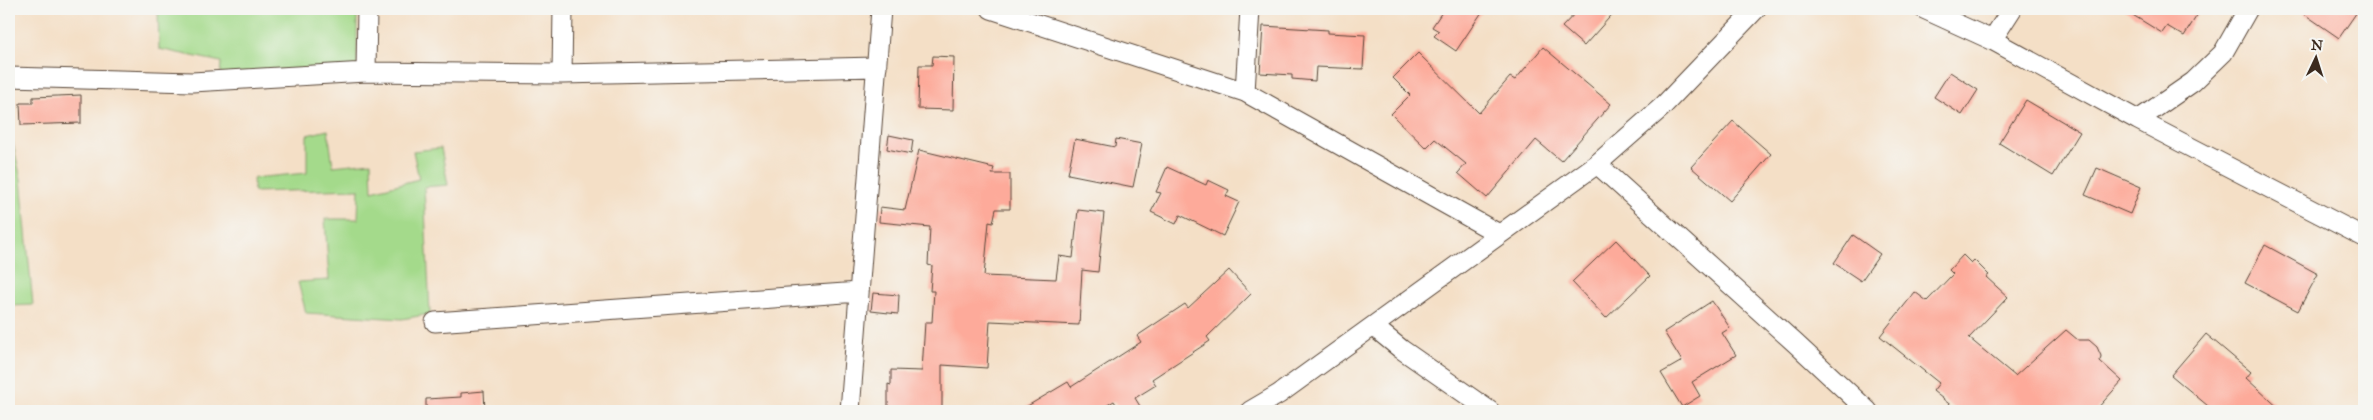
<svg xmlns="http://www.w3.org/2000/svg" width="2373" height="420" font-family="'IM FELL Great Primer',serif">
<rect width="100%" height="100%" fill="#f6f6f2"/>
<filter id="ink" filterUnits="userSpaceOnUse"><feTurbulence type="fractalNoise" baseFrequency=".02" numOctaves="2"/><feDisplacementMap in="SourceGraphic" scale="10" xChannelSelector="R" yChannelSelector="G"/><feConvolveMatrix kernelMatrix="1 2 1 2 8 2 1 2 1" color-interpolation-filters="sRGB"/></filter>
<filter id="wash" filterUnits="userSpaceOnUse"><feTurbulence type="fractalNoise" baseFrequency=".0096" numOctaves="4" result="noise"/><feDisplacementMap in="SourceGraphic" scale="20" xChannelSelector="R" yChannelSelector="G"/><feGaussianBlur stdDeviation="1.12" result="paint"/><feColorMatrix in="noise" values="0 0 0 0 0 0 0 0 0 0 0 0 0 0 0 0 0 1.4 0 .05"/><feComposite in="paint" operator="in"/></filter>
<g filter="url(#wash)">
<rect width="100%" height="100%" fill="#f4dfc6"/>
<!-- green -->
<path fill="#a4da8b" stroke="#708254" d="M158 9H357V69L220 77 221 62 159 49Z
M10 130 21 179 33 305 9 306Z
M328 130 333 166 371 162 372 191 419 179 413 151 441 148 448 185 424 187 430 314 402 319 306 313 298 282 329 280 325 219H358L359 189 254 192 253 178 307 173V135Z"/>
<g id="blocks">
<!-- building -->
<path fill="#fdaa9a" d="M1444 9H1484L1456 51 1434 36 1439 31 1432 27Z
M1579 9H1617L1584 46 1562 27Z
M2123 9H2201L2184 36 2167 26 2162 33Z
M2297 9H2359L2339 38Z
M1263 26 1328 30V33L1365 35 1363 69 1316 67 1315 81 1292 79V75L1260 73Z
M1543 47 1611 104 1561 161 1536 140 1487 198 1458 173 1466 164 1435 139 1426 148 1391 114 1410 95 1393 78 1418 53 1479 113 1510 77 1515 80Z
M933 56 954 57 953 110 918 109 919 65H932Z
M1950 72 1978 90 1962 115 1934 97Z
M81 95V123L21 125 20 103H33V97Z
M2026 100 2080 132 2053 176 1999 143Z
M1733 121 1771 154 1730 201 1691 167Z
M889 135 913 140 911 154 887 149Z
M1075 139 1115 147 1116 139 1142 144 1133 187 1068 174Z
M919 150 994 168 992 174H1010V209H996L993 223 989 222 984 276 1056 279 1059 256 1073 258 1078 210 1104 213 1098 272 1082 270 1079 325 990 321 987 368 942 365V411H895V408H888V384L891 385V370L922 371 925 322H932L934 291H930L932 266 928 265 930 227 879 222 880 207 905 210Z
M1167 167 1206 185 1208 180 1229 190 1226 196 1239 202 1223 236 1180 215 1176 224 1151 212 1161 193 1156 192Z
M2097 168 2141 187 2130 214 2085 195Z
M1853 235 1880 254 1861 281 1834 263Z
M1616 240 1650 276 1606 318 1572 282Z
M2265 245 2318 274 2298 311 2245 283Z
M1963 255 1971 263 1974 260 1989 275 1986 277 2008 297 1969 338 2015 376 2066 330 2078 340H2089L2097 347 2101 356 2100 361 2122 381 2095 411H1958L1933 391 1939 383 1880 336 1915 292 1927 301 1953 274 1949 270Z
M1229 270 1251 294 1207 337 1210 341 1152 379 1156 385 1135 398 1143 411H1120L1114 401 1098 411H1019L1068 382 1071 387 1141 342 1137 336 1185 304 1188 308Z
M873 293 899 295 898 314 871 311Z
M1712 301 1730 328 1722 333 1736 355 1692 382 1700 396 1682 407 1661 373 1682 361 1664 332Z
M2206 334 2251 372 2246 378 2282 411H2214L2171 375Z
M484 391 485 411H426V399L461 397V393Z"/>
</g>
</g>
<g filter="url(#ink)">
<use href="#blocks" fill-opacity="0" stroke="#574537" stroke-width="1"/>
<g fill="none" stroke-linecap="round" stroke-linejoin="round">
<!-- street casing -->
<g stroke="#574537" stroke-width="21">
<path id="street" d="M991 9 1245 92 1499 234
M1924 9 1992 40 2138 120 2364 237
M1992 40 2012 9
M366 72 367 9
M562 74 563 9
M9 77 192 82 366 72 562 74 877 67
M1245 92 1250 9
M2138 120 2193 82 2223 53 2248 9
M1597 164 1795 343 1868 411
M435 322 859 292
M1374 327 1401 349 1490 411
M850 411 881 9
M1250 411 1279 394 1597 164 1662 107 1756 9"/>
</g>
<!-- street -->
<use href="#street" stroke="#fff" stroke-width="19"/>
</g>
</g>
<!-- margin -->
<rect width="2373" height="420" fill="none" stroke="#f6f6f2" stroke-width="30"/>
<!-- north arrow -->
<g transform="translate(2316 58) rotate(4)" stroke="#f6f6f2" stroke-width="4" paint-order="stroke">
<path d="M0-4L9 19L0 12L-9 19Z" fill="#3b2a1e"/>
<text y="-8" font-size="14" font-weight="bold" text-anchor="middle" fill="#3b2a1e">N</text>
</g>
</svg>
